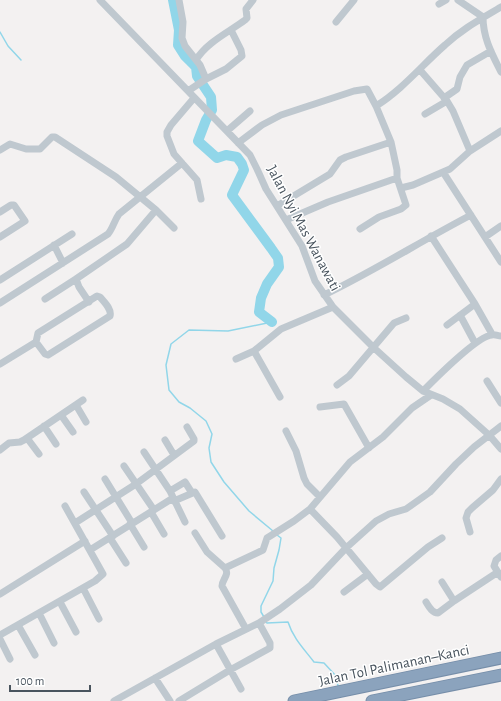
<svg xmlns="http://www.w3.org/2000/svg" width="501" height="701" font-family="'Alegreya Sans',sans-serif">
<rect width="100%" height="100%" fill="#f3f1f1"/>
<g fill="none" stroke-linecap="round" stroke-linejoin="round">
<!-- stream -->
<path stroke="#91d6e9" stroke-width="1.5" d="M0 32 8 46 21 60
M272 322 228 331 189 330 171 344 166 365 169 390 179 402 190 408 206 421 212 434 209 448 211 462 224 482 249 511 273 531
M264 617 261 612V606L273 581 274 568 279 550 281 538 277 535
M266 622 267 623 288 622C293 638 304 649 314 662L324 663 336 676 338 686"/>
<!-- river -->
<path stroke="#91d6e9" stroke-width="10" d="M173 0 179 30 178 45 185 56 196 67 197 76 211 97 212 110 206 120 198 141 217 158 226 155 237 157 242 164 244 170 232 195 271 248 278 258 279 267 267 284 261 298 259 312 272 322"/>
<!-- highway casing -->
<g stroke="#768ea9" stroke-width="13">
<path id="highway" d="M294 701 501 658
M372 701 501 675"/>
</g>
<!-- minor -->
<path stroke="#bfc8cf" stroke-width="7" d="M100 0 250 155 257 169 266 189 302 246 315 281 333 307 373 347 406 377 423 391 443 399 460 409 489 435 501 449
M179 0 183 22 182 38 185 46 200 65 206 79 188 91
M458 0 483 17
M439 4 446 0
M483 17C483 38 492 54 501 72
M336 22 354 0
M196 60C207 42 229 32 245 20L247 18 246 9 253 0
M420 70 447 101 453 111 470 151
M206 79 226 69 242 56 241 50 231 30
M194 98 171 125 167 132V136L174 154 197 180 201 199
M444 98 457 89 460 77 467 65 491 51
M376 106C403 89 422 65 445 45 462 29 481 19 501 7
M425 114 447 101
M227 131 250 111
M238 143 262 125 281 115 354 91 367 89 376 106 391 142 397 170V178L406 205 401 209 379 217 360 229
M0 150 10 144 26 149H40L52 137H55L116 177 156 210 174 228
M443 172 501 262
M401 188 413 185 450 169 470 151 501 131
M277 206 330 174 340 160 346 157 391 142
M0 212 11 205H14L25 221 0 237
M286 220 328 202 397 178
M431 236 475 304 492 334
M485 237 501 226
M54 245 63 263
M0 280 72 234
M324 295C374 271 421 241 471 215
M97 296 100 297C104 302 112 309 110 316L48 355 45 354 36 342 38 333Z
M45 299 76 279
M89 302 79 287 76 279 127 244 156 210
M0 303 108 234C113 228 114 221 119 214L182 163
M460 315 475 343
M447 325 475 304
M254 351 280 397
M236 359 254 351 281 329 333 307
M0 364 36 342
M487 381 501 403
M337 385 349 376 394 323 406 318
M423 391C435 379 477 336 492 335 495 334 498 336 501 336
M76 405 86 422
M320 407 344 404 369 448
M61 415 73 432
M44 426 56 444
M286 431 296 451 304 478 307 484 320 497
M27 438 39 454
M165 440 174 455
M0 450 9 443 20 442 24 440 83 400
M144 452 170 491 185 522
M124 466 154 510
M105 479 132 523
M170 491 185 482 192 493
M84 492 113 536
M174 501 195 492 222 536
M310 509 337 537 376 584 380 587 428 547 442 538
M151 512 164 534
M75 523 136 484 194 441V439L187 427
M130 524 144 547
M470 532 466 518 468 512 472 508 493 490 501 479
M195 533 207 552 225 568
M110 538 126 563
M90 550 173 498
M501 556 496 560 494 566 501 577
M442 582 454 601 498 572
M83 588 99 619
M344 592 368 574
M0 594 85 541
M60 602 76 632
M426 602C429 607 432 613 438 613L454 601
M39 613 54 643
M18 625 35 655
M246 629 222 586C222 579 230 575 225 568L263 550 267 538 294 521 310 509 350 462 383 437 412 408 431 395
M0 635 95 581 103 574 65 506
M0 639 10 659
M216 644 241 689
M155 678 170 701
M114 701 216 644 259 623 280 609 311 585 346 548 376 521 389 514 406 509 430 492 456 464 474 447 501 426
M179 701 230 670 270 648V643L259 623"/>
<!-- highway -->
<use href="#highway" stroke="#8ba3bd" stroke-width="11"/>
</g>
<g text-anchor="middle" stroke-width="3" stroke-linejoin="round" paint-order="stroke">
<!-- street labels -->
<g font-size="15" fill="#49545e" stroke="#fff">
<text transform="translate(304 228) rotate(62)" y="5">Jalan Nyi Mas Wanawati</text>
<text transform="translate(394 665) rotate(-12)" y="5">Jalan Tol Palimanan–Kanci</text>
</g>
</g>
<!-- scale -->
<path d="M10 685v6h80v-6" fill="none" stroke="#49545e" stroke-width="2"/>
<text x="16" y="685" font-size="12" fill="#49545e" stroke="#ffffff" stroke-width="3" paint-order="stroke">100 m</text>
</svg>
